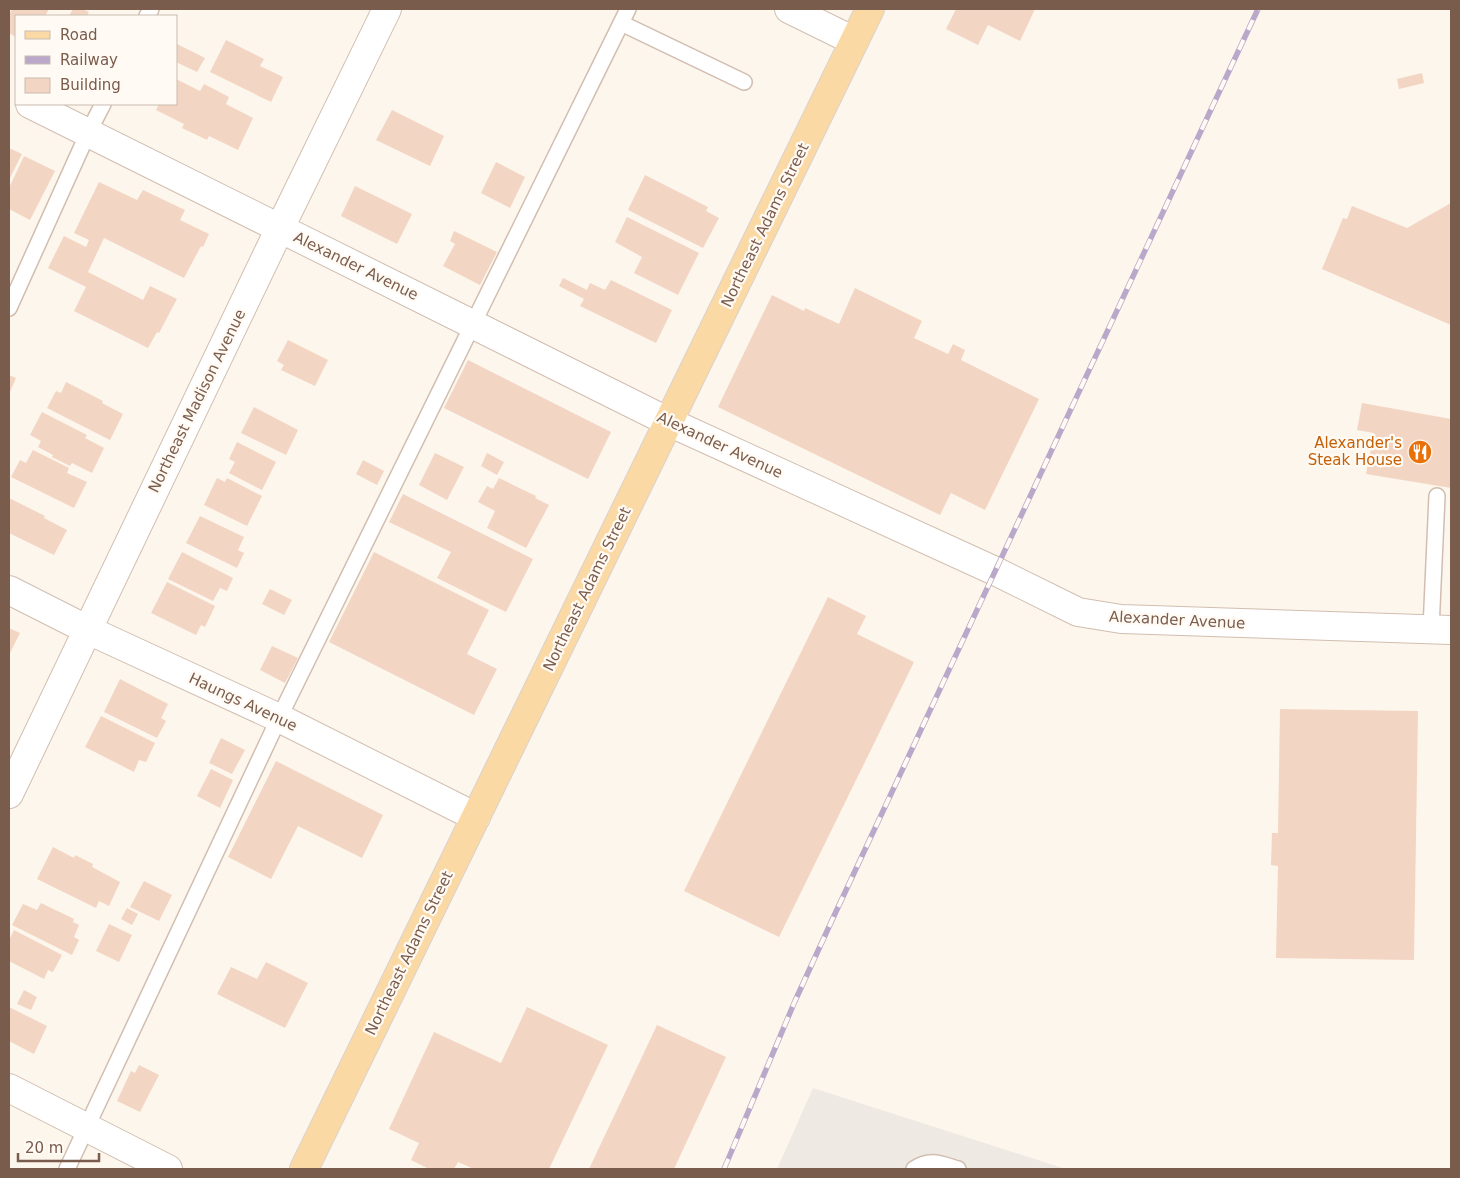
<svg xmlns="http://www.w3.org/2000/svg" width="1460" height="1178" font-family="'DejaVu Sans',sans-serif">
<rect width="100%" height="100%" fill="#fdf6ec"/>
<!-- industrial -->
<path fill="#efe9e4" d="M813 1088 1066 1169H777Z"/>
<!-- building -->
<path fill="#f3d5c3" d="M12 9H49L45 16H16V37L9 33V15Z
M73 9H82L89 12 87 16H69Z
M956 9H1035L1020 41 988 25 978 45 946 29Z
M226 40 264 59 260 66 283 77 271 102 210 72Z
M177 44 205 58 197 72 176 62Z
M1422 73 1424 83 1399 89 1397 79Z
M176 79 200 91 204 84 229 97 226 104 253 118 238 150 209 136 207 140 182 128 184 124 156 110 159 104H176Z
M392 110 444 136 430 166 376 140Z
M9 148 22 154 9 180Z
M24 156 55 171 30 220 9 209V188Z
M496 162 525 177 510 208 481 193Z
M645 175 708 207 706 211 719 218 703 248 628 210Z
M99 182 137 200 143 190 185 210 180 220 209 234 203 247 201 246 184 278 104 238 88 272 143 300 150 286 177 299 159 333 157 332 148 348 74 311 86 287 48 268 64 236 86 247 89 240 74 233Z
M355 186 412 214 397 244 341 216Z
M1451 203V325L1322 269 1343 218 1347 219 1352 206 1407 228Z
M627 217 699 253 678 295 634 273 642 257 615 242Z
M454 231 497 252 480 285 443 266 455 244 450 241Z
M563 278 587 290 590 283 605 290 611 280 672 310 656 343 580 306 584 299 559 286Z
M855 288 922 321 914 338 948 354 953 344 965 350 961 360 1039 399 985 510 951 493 940 515 718 407 772 295 804 311 805 308 839 324Z
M288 340 328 360 315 386 281 370 284 365 277 361Z
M468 360 611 432 588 479 444 408Z
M9 375 16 378 9 394Z
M66 382 103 401 102 403 123 414 110 440 47 408 56 391 61 393Z
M1362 403 1451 419V488L1366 474 1374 433 1357 430Z
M254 407 298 430 286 455 241 433Z
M42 412 87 435 85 438 104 448 92 473 72 463 70 466 52 457 53 455 38 447 41 441 30 435Z
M237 442 276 462 262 490 229 473 235 462 229 459Z
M33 450 69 468 67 473 87 482 74 508 11 477 20 460 26 463Z
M435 453 464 467 447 500 419 485Z
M487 453 504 462 497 475 481 466Z
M363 460 384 471 377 485 356 474Z
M217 478 225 482 227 478 262 496 247 526 204 505Z
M499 478 536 496 535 498 549 505 526 548 487 528 495 511 478 502 487 486 493 489Z
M403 494 533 559 506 612 437 578 451 552 389 522Z
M9 498 45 516 44 518 67 530 54 555 9 533Z
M200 516 244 537 238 550 244 553 237 568 186 543Z
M182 552 233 578 227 591 220 588 213 601 168 579Z
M374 552 489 610 467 654 497 669 474 715 329 642Z
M167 582 215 606 205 627 201 625 196 635 151 613Z
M270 589 292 600 284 615 262 604Z
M828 597 866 616 857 634 914 662 779 937 684 891Z
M9 628 20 633 9 655Z
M272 646 298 658 285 683 260 670Z
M120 679 168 704 161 718 166 721 157 738 104 712Z
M1280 709 1418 711 1414 960 1276 958 1278 866 1271 865 1272 833H1278Z
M101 716 155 743 146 762 139 760 134 772 85 747Z
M221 738 245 750 232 774 209 763Z
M276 761 383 815 362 858 298 826 271 879 228 857Z
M211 769 233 780 220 808 197 796Z
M53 847 74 858 75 855 93 864 92 867 120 882 109 906 99 901 96 908 37 879Z
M144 881 172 895 159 921 130 907Z
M41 903 74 919 73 922 79 925 74 937 79 940 72 955 12 925 23 904 37 910Z
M127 908 138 914 132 925 121 919Z
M109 924 132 935 119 962 96 951Z
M14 930 62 955 53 972 48 970 44 979 9 961V940Z
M266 962 308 983 285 1028 217 994 231 967 257 979Z
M24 990 37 997 31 1010 17 1004Z
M9 1007 47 1026 34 1054 9 1041Z
M527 1007 608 1045 549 1169H474L458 1162 454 1169H429L411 1160 419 1143 389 1129 434 1032 501 1063Z
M657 1025 726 1057 674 1169H589Z
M139 1065 159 1075 140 1112 117 1101 131 1071 135 1073Z"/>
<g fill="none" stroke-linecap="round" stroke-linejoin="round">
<!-- service casing -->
<g stroke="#d1beb0" stroke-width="18">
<path id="service" d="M147 16 151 9
M621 23 744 82
M9 308 88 133 103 104
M1431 629 1437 496
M67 1169 279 718 628 9
M914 1169C930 1158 941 1164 958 1169"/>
</g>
<!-- minor casing -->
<g stroke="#d1beb0" stroke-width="30">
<path id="minor" d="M789 9 854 41
M30 104 669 422 995 571 1078 612 1121 619 1451 630
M9 590 88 630 279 718 476 817
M9 794 280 228 387 9
M9 1088 168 1169"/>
</g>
<!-- primary casing -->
<g stroke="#dad1cd" stroke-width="30">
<path id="primary" d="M304 1169 870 9"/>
</g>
<!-- service -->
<use href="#service" stroke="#fff" stroke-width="15"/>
<!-- minor -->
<use href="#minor" stroke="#fff" stroke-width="28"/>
<!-- primary -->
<use href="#primary" stroke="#fbd9a5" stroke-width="28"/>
<!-- rail casing -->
<g stroke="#b9a8c9" stroke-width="5.5">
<path id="rail" d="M724 1169 795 1001 833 918 1258 9"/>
</g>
<!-- rail -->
<use href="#rail" stroke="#fffaf3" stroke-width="4" stroke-dasharray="11" stroke-linecap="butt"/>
</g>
<!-- icons -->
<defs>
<g id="restaurant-disc" transform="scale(1.25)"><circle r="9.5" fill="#e8710a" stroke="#fffaf3"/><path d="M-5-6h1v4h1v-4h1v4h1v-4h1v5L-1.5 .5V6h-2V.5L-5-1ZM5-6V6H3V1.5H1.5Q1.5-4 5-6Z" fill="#fff"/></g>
</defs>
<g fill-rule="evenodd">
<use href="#restaurant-disc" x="1420" y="452"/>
</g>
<g text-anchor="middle" stroke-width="4.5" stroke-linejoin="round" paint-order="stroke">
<!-- street labels -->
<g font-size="15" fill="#7a5c4d" stroke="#fffaf3">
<text transform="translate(765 225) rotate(-64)" y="5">Northeast Adams Street</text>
<text transform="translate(356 266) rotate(26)" y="5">Alexander Avenue</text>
<text transform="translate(197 401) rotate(-64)" y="5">Northeast Madison Avenue</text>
<text transform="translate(720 445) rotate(25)" y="5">Alexander Avenue</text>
<text transform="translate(587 589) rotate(-64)" y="5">Northeast Adams Street</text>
<text transform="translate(1177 620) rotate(3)" y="5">Alexander Avenue</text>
<text transform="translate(243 702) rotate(25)" y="5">Haungs Avenue</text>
<text transform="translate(409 953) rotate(-64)" y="5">Northeast Adams Street</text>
</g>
<!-- food labels -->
<g font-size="15" fill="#c56008" stroke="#fffaf3" text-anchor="end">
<text x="1402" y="448">Alexander's<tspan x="1402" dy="17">Steak House</tspan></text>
</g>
</g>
<!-- border -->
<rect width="1460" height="1178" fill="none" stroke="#7a5c4d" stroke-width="20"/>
<!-- legend -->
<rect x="15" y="15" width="162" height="90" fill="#fffaf3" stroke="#cabbb1"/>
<rect x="25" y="31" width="25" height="8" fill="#fbd9a5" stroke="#cabbb1"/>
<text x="60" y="40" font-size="15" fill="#7a5c4d">Road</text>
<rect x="25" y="56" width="25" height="8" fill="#b9a8c9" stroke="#cabbb1"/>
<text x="60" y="65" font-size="15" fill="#7a5c4d">Railway</text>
<rect x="25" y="78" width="25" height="15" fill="#f3d5c3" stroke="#cabbb1"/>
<text x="60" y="90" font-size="15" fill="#7a5c4d">Building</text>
<!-- scale -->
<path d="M18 1153v8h81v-8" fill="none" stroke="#7a5c4d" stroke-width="2.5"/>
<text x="25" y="1153" font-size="15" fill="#7a5c4d" stroke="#fffaf3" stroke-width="4" paint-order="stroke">20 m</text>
</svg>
